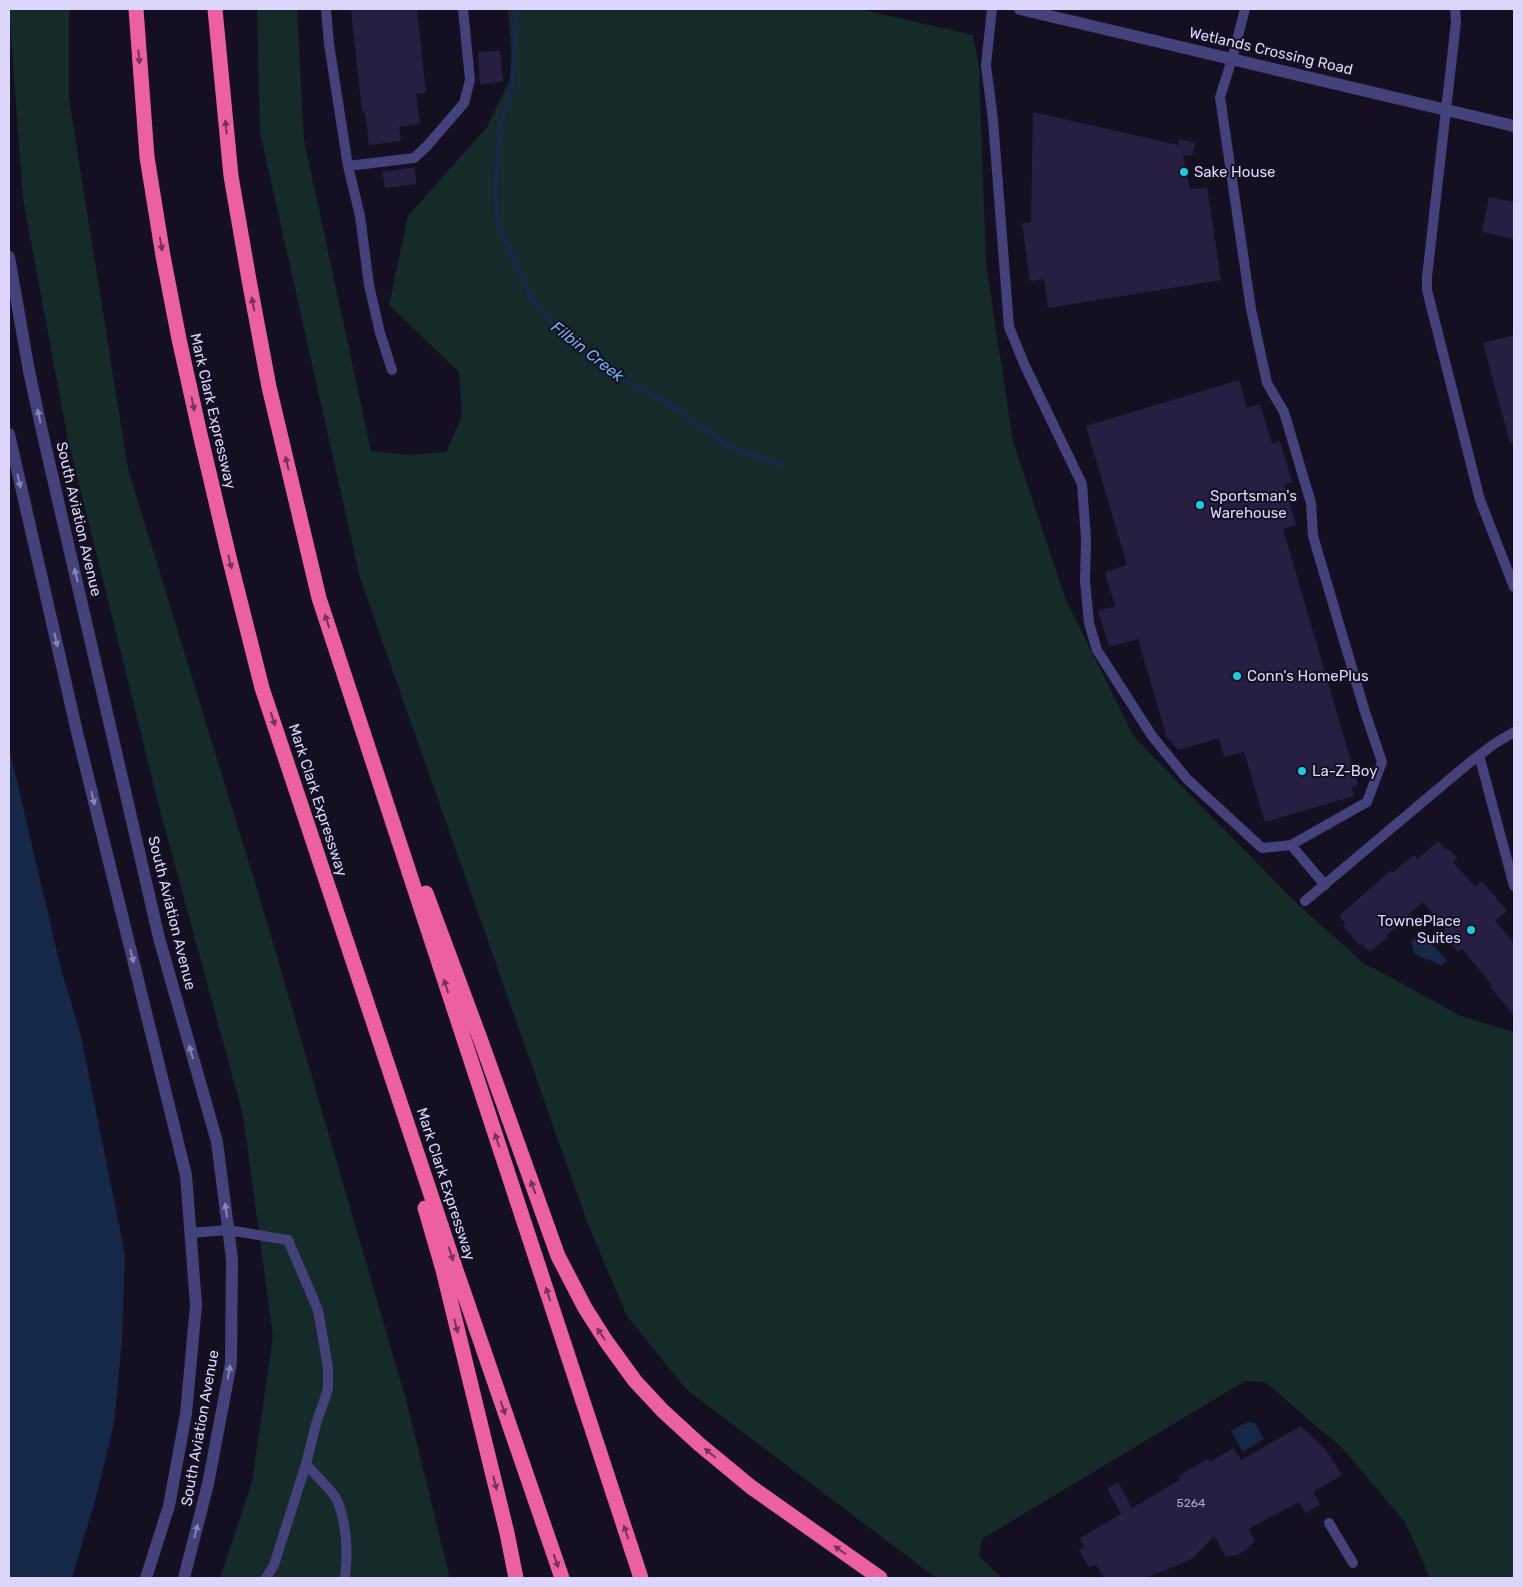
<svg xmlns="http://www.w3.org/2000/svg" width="1523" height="1587" font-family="Rubik,sans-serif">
<rect width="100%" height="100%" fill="#141022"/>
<!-- green -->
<path fill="#142b2a" d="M9 9H69V99L128 469 264 912 406 1400 450 1578H220L252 1482 273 1336 243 1115 161 814 68 440 23 199Z
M257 9H297L304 140 371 451 409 455 446 452 462 416 459 372 389 305 408 216 487 127 513 73 508 9H859L973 35 979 67 986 264 1013 441 1066 600 1134 737 1293 900 1362 962 1461 1016 1514 1032V1578H1430L1405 1522 1342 1448 1265 1382 1245 1381 982 1539 979 1556 1002 1578H936L687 1390 627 1316 587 1222 360 578 260 132Z"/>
<!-- water -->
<path fill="#152847" d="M9 747 60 965 81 1036 125 1255 122 1341 114 1423 98 1490 72 1578H9Z
M1423 933 1447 961 1441 965 1414 954 1411 941Z
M1247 1422 1255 1423 1264 1439 1243 1452 1231 1431Z"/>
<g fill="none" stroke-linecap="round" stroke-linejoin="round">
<!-- stream -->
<path stroke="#152847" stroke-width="5" d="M517 9 512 86 500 128 495 193 498 224 532 299 554 327 608 370 675 408 730 447 782 465"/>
</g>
<!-- building -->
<path fill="#261f41" d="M351 9H417L426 93 416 94 420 124 399 127 401 141 369 145 365 112H362Z
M500 51 503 81 480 85 478 52Z
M1033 112 1178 145 1179 139 1195 143 1192 156 1183 155 1190 189 1207 187 1221 280 1048 308 1044 279 1030 281 1022 223 1031 222Z
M415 167 416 184 385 188 382 172Z
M1489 197 1514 202V239L1482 232Z
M1514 335V443H1510L1483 343Z
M1239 380 1247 408 1260 404 1272 444 1280 441 1292 482 1284 484 1296 525 1283 529 1358 785 1352 787 1354 796 1265 822 1244 752 1224 757 1219 738 1179 750 1167 738 1138 639 1109 647 1098 611 1115 606 1105 572 1127 565 1086 426Z
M1438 841 1446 850 1448 848 1457 858 1453 862 1475 887 1482 881 1507 911 1495 921 1514 943V1015L1490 987 1492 985 1462 949 1458 952 1442 932 1446 929 1423 902 1401 921 1402 922 1387 935 1388 937 1370 952 1362 944 1360 946 1343 926 1346 924 1339 916 1390 871 1392 873 1414 855 1417 859Z
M1301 1426 1326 1450 1342 1475 1313 1492 1320 1504 1306 1513 1299 1502 1248 1529 1255 1541 1246 1550 1236 1555 1226 1557 1214 1536 1192 1559 1146 1578H1104L1096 1565 1089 1567 1079 1550 1084 1547 1080 1538 1121 1514 1107 1489 1118 1482 1132 1508 1180 1480 1178 1476 1208 1459 1210 1462 1233 1448 1241 1460Z"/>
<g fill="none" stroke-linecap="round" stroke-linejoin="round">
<!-- service -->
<path stroke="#44417b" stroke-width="10" d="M326 9 329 44 348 166 414 158 427 146 464 103 470 80 463 9
M992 9 986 65 993 120 1009 327 1025 366 1082 484 1086 539 1085 581 1089 623 1097 650 1152 736 1187 779 1262 848 1291 845 1325 885
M1245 9 1232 59 1220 97 1251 309 1267 383 1284 412 1311 503 1313 536 1365 712 1382 762 1367 802 1291 845
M1455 9 1456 22 1427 277V290L1480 500 1514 587
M348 166 360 216 369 285 380 333 392 370
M1479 755 1514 886
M1305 901 1469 763 1494 744 1514 732
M190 1233 228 1230 288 1240 318 1310 328 1368V1389L316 1424 306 1464C313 1473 333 1491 337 1500 347 1523 348 1554 345 1578
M1329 1523 1353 1563
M266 1578 274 1565 306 1464"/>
<!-- minor -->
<path stroke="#44417b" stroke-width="12" d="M1020 9 1514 126"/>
<!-- tertiary -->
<path stroke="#44417b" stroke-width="12" d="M9 257 29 371 42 431 159 938 217 1142 232 1259 231 1363 208 1484 184 1578
M9 434 77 732 186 1175 196 1305 186 1414 169 1506 146 1578"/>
<!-- motorway -->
<path stroke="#ec5fa1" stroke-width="15" d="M136 9 147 157 163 256 179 339 200 434 228 553 262 688 455 1267 562 1578
M215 9 231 176 249 280 269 387 319 598 641 1578
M426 893 481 1041 558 1256 585 1308 606 1341 635 1381 663 1411 699 1444 751 1487 880 1578
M425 1208 443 1270 507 1533 516 1578"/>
</g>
<!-- one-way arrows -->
<defs><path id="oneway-solid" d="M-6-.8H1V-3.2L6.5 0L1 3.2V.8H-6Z" transform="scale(1.25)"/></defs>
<g fill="#75345b">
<use href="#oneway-solid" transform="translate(139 57) rotate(85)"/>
<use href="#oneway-solid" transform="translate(226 127) rotate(-96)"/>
<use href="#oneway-solid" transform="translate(161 244) rotate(81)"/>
<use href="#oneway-solid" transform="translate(253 304) rotate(-101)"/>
<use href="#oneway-solid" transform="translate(193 404) rotate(78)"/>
<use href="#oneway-solid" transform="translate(287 463) rotate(-103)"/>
<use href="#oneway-solid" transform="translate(230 562) rotate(76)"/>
<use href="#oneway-solid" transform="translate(327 621) rotate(-108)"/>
<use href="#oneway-solid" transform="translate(273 719) rotate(72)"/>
<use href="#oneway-solid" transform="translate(446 986) rotate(-108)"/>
<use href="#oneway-solid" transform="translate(497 1140) rotate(-108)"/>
<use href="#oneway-solid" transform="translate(533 1187) rotate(-110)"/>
<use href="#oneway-solid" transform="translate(451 1254) rotate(72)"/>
<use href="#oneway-solid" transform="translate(548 1294) rotate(-108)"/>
<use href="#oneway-solid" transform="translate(456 1326) rotate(76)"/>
<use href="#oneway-solid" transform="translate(601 1334) rotate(-123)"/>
<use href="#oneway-solid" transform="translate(503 1408) rotate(71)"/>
<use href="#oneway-solid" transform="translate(710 1453) rotate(-140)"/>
<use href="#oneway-solid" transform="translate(495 1483) rotate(76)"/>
<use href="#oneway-solid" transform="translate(626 1532) rotate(-108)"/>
<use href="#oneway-solid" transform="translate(840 1550) rotate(-145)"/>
<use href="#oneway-solid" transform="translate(556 1561) rotate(71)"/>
</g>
<g fill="#8884b4">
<use href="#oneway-solid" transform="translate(39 416) rotate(-102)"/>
<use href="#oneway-solid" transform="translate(19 481) rotate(77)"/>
<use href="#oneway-solid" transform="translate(76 575) rotate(-103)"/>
<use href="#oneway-solid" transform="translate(56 640) rotate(77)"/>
<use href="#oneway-solid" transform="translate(93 798) rotate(76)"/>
<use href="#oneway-solid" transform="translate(132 956) rotate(76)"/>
<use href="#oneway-solid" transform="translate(191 1052) rotate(-106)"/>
<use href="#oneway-solid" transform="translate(226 1210) rotate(-98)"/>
<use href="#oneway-solid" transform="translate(229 1372) rotate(-79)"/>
<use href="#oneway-solid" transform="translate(196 1531) rotate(-75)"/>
</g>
<!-- markers -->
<g fill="#1acbe2" stroke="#141022" stroke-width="2">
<circle cx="1184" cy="172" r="5"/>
<circle cx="1200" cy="505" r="5"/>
<circle cx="1237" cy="676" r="5"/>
<circle cx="1302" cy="771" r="5"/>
<circle cx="1471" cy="930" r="5"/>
</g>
<g text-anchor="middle" stroke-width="4" stroke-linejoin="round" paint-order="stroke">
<!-- number labels -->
<g font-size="12" fill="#aea8cc">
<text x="1191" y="1507">5264</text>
</g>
<!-- street labels -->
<g font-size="15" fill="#dbd6fa" stroke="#141022">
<text transform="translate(1271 51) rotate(13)" y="5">Wetlands Crossing Road</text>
<text transform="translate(213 411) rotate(77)" y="5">Mark Clark Expressway</text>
<text transform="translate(79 519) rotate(77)" y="5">South Aviation Avenue</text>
<text transform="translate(318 800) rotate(72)" y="5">Mark Clark Expressway</text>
<text transform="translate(172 913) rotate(76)" y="5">South Aviation Avenue</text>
<text transform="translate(446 1184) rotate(72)" y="5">Mark Clark Expressway</text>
<text transform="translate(200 1428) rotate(-80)" y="5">South Aviation Avenue</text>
</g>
<!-- poi labels -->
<g font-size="15" fill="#dbd6fa" stroke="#141022" text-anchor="start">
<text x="1194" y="177">Sake House</text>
<text x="1210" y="501">Sportsman's<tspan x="1210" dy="17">Warehouse</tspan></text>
<text x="1247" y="681">Conn's HomePlus</text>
<text x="1312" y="776">La-Z-Boy</text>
<text x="1461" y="926" text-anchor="end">TownePlace<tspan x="1461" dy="17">Suites</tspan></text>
</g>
<!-- water labels -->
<g font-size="16" font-style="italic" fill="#70b2ee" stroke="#141022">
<text transform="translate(588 351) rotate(38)" y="6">Filbin Creek</text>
</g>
</g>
<!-- border -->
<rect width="1523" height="1587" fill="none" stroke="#dbd6fa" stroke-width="20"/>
</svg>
